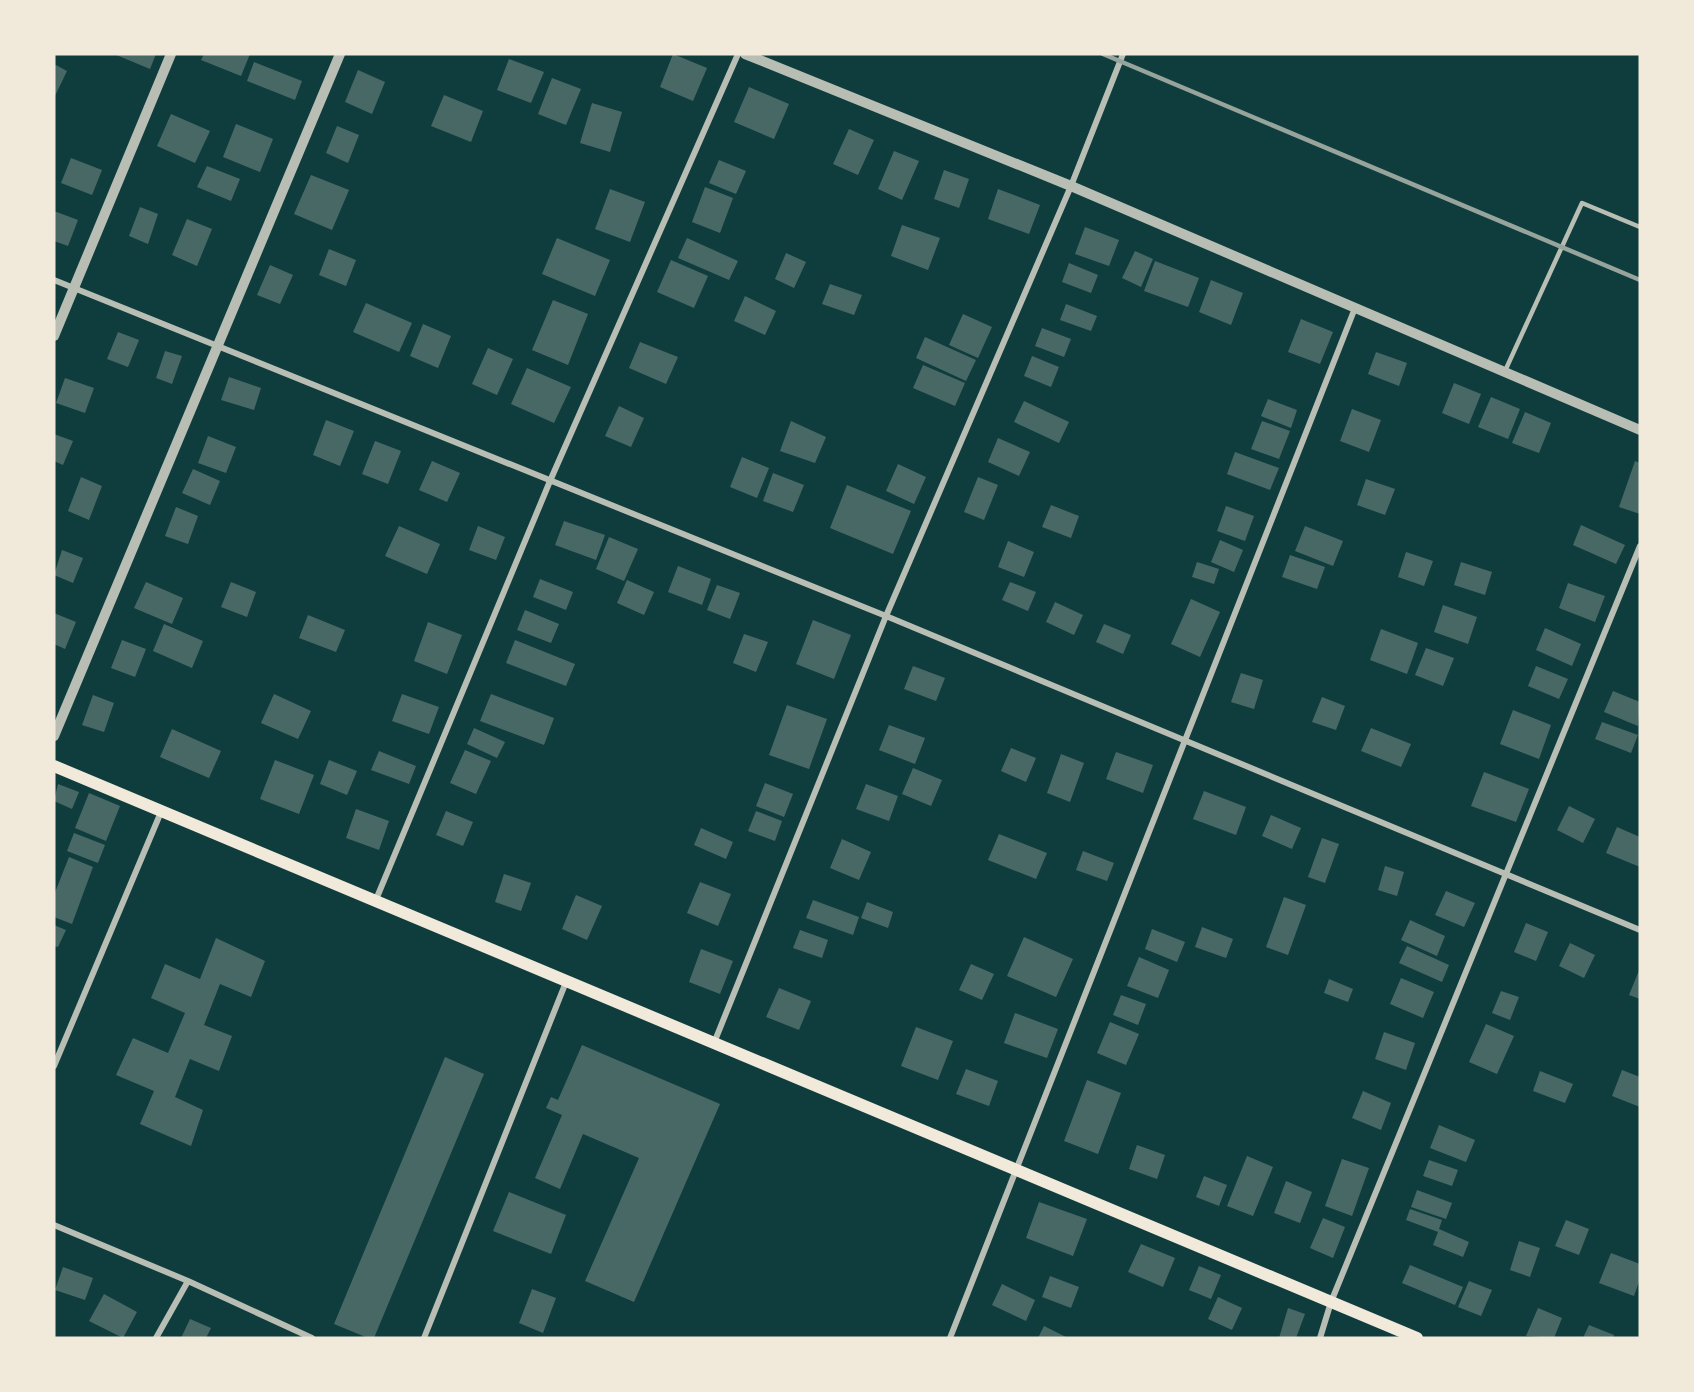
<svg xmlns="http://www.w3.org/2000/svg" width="1694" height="1392" font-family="'Times New Roman',serif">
<rect width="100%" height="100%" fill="#0f3d3e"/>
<!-- building -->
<path fill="#486865" d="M114 54H156L150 69Z
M204 54H250L241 76 201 60Z
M673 54 707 68 693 101 660 87Z
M509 59 544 72 531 103 497 90Z
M254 62 302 81 295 100 247 81Z
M54 64 67 71 54 98Z
M358 70 385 82 372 114 345 102Z
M552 78 581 89 566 125 538 114Z
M749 87 789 104 774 139 734 122Z
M444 95 483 111 471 142 431 126Z
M592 103 622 112 610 152 580 143Z
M171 114 210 131 195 163 157 146Z
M236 124 273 139 260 172 223 157Z
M337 126 359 135 348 163 326 153Z
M849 129 874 140 858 175 833 164Z
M894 151 919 161 902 200 878 189Z
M71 158 102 170 92 195 61 183Z
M719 160 746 171 736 194 709 183Z
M207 166 240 179 231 201 197 187Z
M944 170 969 179 959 208 934 199Z
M311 175 349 190 332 230 294 214Z
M705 187 733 198 720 233 692 222Z
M610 189 645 202 630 242 595 229Z
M998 189 1040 205 1029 234 988 219Z
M140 207 158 214 148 244 129 236Z
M54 211 78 220 68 246 54 241Z
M187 219 212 229 197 266 172 255Z
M902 225 940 238 928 270 891 256Z
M1085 227 1119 240 1109 266 1075 254Z
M557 238 610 260 595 296 542 274Z
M687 238 738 261 729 280 678 258Z
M329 249 356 260 346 286 319 275Z
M1135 251 1153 259 1141 287 1122 278Z
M786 253 806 262 794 288 775 279Z
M671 260 708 276 694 308 657 292Z
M1155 261 1199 278 1188 307 1144 291Z
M1069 263 1098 275 1091 293 1062 282Z
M270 265 293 275 280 304 257 295Z
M1211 280 1243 293 1231 325 1199 312Z
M830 284 862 295 854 315 822 304Z
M745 296 776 311 765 335 734 321Z
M553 300 588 314 568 365 532 350Z
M366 303 412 323 399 352 353 332Z
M1066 304 1097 316 1091 331 1060 320Z
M963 314 992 327 978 358 949 345Z
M1301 319 1333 332 1320 364 1288 352Z
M423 324 451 336 438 368 410 356Z
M1042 328 1071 339 1064 357 1035 346Z
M118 332 139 340 128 367 107 359Z
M925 337 976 360 966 381 916 358Z
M640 342 678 357 666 384 629 368Z
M488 348 513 359 497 395 472 384Z
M165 351 182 356 172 384 156 378Z
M1376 352 1407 363 1399 386 1368 374Z
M1032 356 1059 367 1051 387 1024 376Z
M923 365 965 383 955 406 913 388Z
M527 368 571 387 554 423 511 404Z
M229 377 261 388 254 410 221 400Z
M65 378 94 388 85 413 56 403Z
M1454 383 1481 394 1469 424 1442 413Z
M1491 397 1520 409 1508 439 1478 427Z
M1268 399 1297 410 1291 428 1261 416Z
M1024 401 1069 422 1059 443 1014 422Z
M619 406 644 418 631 447 605 436Z
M1352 409 1381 420 1369 452 1340 441Z
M1525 412 1551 423 1539 453 1512 443Z
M326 420 354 431 340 466 313 455Z
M791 421 826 437 815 463 780 451Z
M1262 421 1290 431 1279 459 1251 449Z
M54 434 73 441 63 465 54 461Z
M208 436 236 447 226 473 198 463Z
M998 438 1030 452 1019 476 988 462Z
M375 441 401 451 388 484 362 474Z
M1235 452 1279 468 1270 490 1227 474Z
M742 457 769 468 757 498 730 487Z
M432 461 460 473 447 502 419 490Z
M1635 461 1640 463V514L1619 507Z
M898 464 926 477 914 504 886 491Z
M193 469 220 481 210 505 182 493Z
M773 473 804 485 793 512 763 501Z
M81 477 102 486 89 520 68 511Z
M978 477 998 485 984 520 964 512Z
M1366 479 1395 489 1385 515 1357 505Z
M847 485 911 511 893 554 830 528Z
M1051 505 1079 516 1071 538 1042 527Z
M1226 506 1254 516 1245 541 1217 531Z
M176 507 198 516 188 544 165 536Z
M564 521 605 535 596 560 555 545Z
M1581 525 1625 545 1616 564 1573 545Z
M399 526 440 544 427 574 385 556Z
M478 526 505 537 496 560 469 550Z
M1305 526 1343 541 1333 566 1295 551Z
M609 537 638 549 624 581 596 569Z
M1220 540 1243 550 1234 572 1211 562Z
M1008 541 1034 552 1024 577 998 567Z
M62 550 83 558 73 583 54 575Z
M1406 552 1433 561 1424 586 1398 577Z
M1290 555 1325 567 1317 589 1282 577Z
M1197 562 1219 569 1214 584 1192 577Z
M1461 562 1492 572 1485 595 1454 585Z
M678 566 711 579 702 605 668 592Z
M540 579 573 592 566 610 533 597Z
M627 580 654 592 644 615 617 603Z
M146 582 183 598 172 624 134 608Z
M231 582 256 592 247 617 221 607Z
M1010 582 1036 592 1028 611 1002 600Z
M1568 583 1605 596 1595 622 1559 608Z
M717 585 740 593 730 619 707 610Z
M1191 599 1220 612 1200 657 1171 644Z
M1055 602 1083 615 1074 635 1046 622Z
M1443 605 1477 617 1468 644 1434 632Z
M525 610 559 624 551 643 517 630Z
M54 613 76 622 65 649 54 644Z
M308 615 345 630 336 652 299 638Z
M813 620 851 635 834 679 796 664Z
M428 622 462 635 447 674 414 661Z
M164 624 203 641 192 668 153 651Z
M1104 624 1131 635 1123 654 1096 642Z
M1545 628 1581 644 1572 666 1536 650Z
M1381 629 1418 643 1407 674 1370 660Z
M744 634 768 642 756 672 733 663Z
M122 640 146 649 135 677 111 668Z
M515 640 575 664 566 686 506 663Z
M1426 648 1454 658 1443 686 1415 675Z
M913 666 945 678 936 701 904 689Z
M1536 666 1568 679 1559 699 1528 686Z
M1241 673 1263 680 1254 709 1231 702Z
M1613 691 1640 702 1638 726 1604 712Z
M274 694 311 711 298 739 261 723Z
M402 694 439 707 429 734 392 721Z
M491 694 554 718 544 745 480 721Z
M93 695 114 703 104 732 82 725Z
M1322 697 1345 706 1336 730 1312 722Z
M787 705 827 719 809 769 769 755Z
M1513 710 1551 725 1539 759 1500 744Z
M1602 722 1638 735 1631 753 1595 739Z
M889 725 925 738 915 764 879 750Z
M474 728 505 742 497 758 467 744Z
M1371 728 1411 744 1401 767 1361 751Z
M172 729 221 751 209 778 160 757Z
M1011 748 1036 758 1026 782 1001 771Z
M465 750 491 761 476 794 450 783Z
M379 751 416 766 409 784 371 770Z
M1116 752 1153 765 1143 793 1106 779Z
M1061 754 1084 763 1070 802 1047 793Z
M275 760 314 775 299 814 260 799Z
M329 760 357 771 347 795 320 784Z
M913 768 942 780 931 806 902 794Z
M1484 772 1529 789 1516 822 1471 806Z
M765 783 793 794 784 817 756 806Z
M58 784 79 792 72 809 54 801Z
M866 784 898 796 889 821 856 809Z
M1204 791 1246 807 1236 835 1193 819Z
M89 793 120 806 106 841 75 828Z
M1569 806 1595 819 1583 843 1557 830Z
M356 809 389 821 379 850 346 838Z
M446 811 473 822 463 846 436 835Z
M756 811 782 821 775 841 748 831Z
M1271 815 1301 828 1292 849 1262 836Z
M1617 827 1640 837V867L1606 853Z
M701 828 733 842 726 859 694 845Z
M74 833 105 845 98 863 67 851Z
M999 834 1047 853 1036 879 988 860Z
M1322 838 1339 844 1325 883 1308 877Z
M842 839 871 852 859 880 830 868Z
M1083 851 1114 863 1107 881 1076 870Z
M69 857 93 867 72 924 54 917V895Z
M1385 866 1404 872 1397 896 1378 890Z
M504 874 531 883 521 911 495 902Z
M700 882 731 894 718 926 687 913Z
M1446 891 1475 903 1464 927 1435 915Z
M576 895 602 906 587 940 562 929Z
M1284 897 1306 905 1288 955 1266 947Z
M813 900 859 917 853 935 806 918Z
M867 902 893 912 888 928 861 918Z
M1410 920 1445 936 1437 956 1401 940Z
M1526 923 1548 932 1536 961 1514 952Z
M54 925 66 930 58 947 54 946Z
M1202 927 1233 939 1226 958 1195 947Z
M1152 929 1185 942 1177 962 1145 949Z
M800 930 828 940 822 958 793 948Z
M1024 937 1073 959 1056 997 1007 976Z
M216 938 265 961 251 997 220 984 204 1025 232 1036 219 1071 190 1059 175 1097 203 1110 191 1146 140 1124 154 1091 116 1075 133 1038 168 1053 185 1013 151 998 165 964 200 979Z
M1570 943 1595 955 1584 978 1559 966Z
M1407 946 1449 965 1442 982 1399 963Z
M701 949 733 961 720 994 689 982Z
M1139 957 1169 970 1158 998 1127 986Z
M971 964 994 974 982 1000 959 990Z
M1640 968V999L1629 995Z
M1401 978 1434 992 1423 1018 1390 1004Z
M1329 979 1353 989 1348 1002 1324 993Z
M779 988 811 1001 799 1030 766 1017Z
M1501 991 1519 997 1510 1020 1492 1013Z
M1121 995 1146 1004 1138 1025 1113 1015Z
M1015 1013 1058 1029 1047 1058 1004 1043Z
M1110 1022 1139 1034 1126 1065 1097 1053Z
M1486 1024 1514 1036 1497 1074 1469 1062Z
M916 1027 953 1041 938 1080 901 1066Z
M1384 1032 1415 1043 1406 1070 1375 1059Z
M582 1045 720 1104 634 1302 585 1281 639 1158 583 1134 560 1189 535 1178 562 1115 546 1108 551 1097 558 1100Z
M445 1057 484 1074 374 1338H368L334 1324Z
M966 1069 998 1081 989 1106 956 1094Z
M1622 1070 1640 1077V1107L1612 1096Z
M1540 1071 1573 1084 1565 1103 1533 1091Z
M1087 1080 1121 1093 1098 1154 1064 1141Z
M1363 1091 1391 1103 1381 1130 1352 1118Z
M1439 1125 1475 1140 1466 1162 1430 1148Z
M1137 1145 1165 1155 1157 1179 1129 1169Z
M1247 1156 1273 1167 1253 1216 1227 1206Z
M1342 1159 1369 1168 1352 1216 1325 1206Z
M1429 1160 1458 1170 1452 1186 1423 1176Z
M1204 1176 1227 1185 1219 1206 1196 1197Z
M1286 1181 1312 1192 1300 1223 1274 1213Z
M1417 1190 1452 1203 1446 1219 1411 1207Z
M509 1192 566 1215 551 1254 493 1231Z
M1039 1202 1087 1219 1073 1256 1026 1238Z
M1410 1209 1442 1220 1439 1229 1469 1242 1463 1257 1433 1245 1438 1232 1406 1220Z
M1323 1218 1345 1227 1333 1258 1310 1248Z
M1566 1220 1589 1229 1579 1255 1555 1246Z
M1519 1241 1540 1248 1530 1277 1510 1270Z
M1141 1244 1175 1258 1163 1287 1128 1272Z
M1611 1253 1640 1264V1279L1634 1296 1599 1283Z
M1410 1265 1463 1287 1455 1305 1402 1283Z
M1199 1266 1221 1275 1211 1299 1189 1290Z
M63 1267 93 1278 85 1300 55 1290Z
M1050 1276 1079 1287 1071 1308 1042 1297Z
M1469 1281 1492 1290 1481 1316 1458 1307Z
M1002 1284 1035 1300 1026 1321 992 1305Z
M532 1289 556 1298 543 1333 519 1323Z
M104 1294 137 1312 123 1338 89 1321Z
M1218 1297 1242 1308 1232 1330 1208 1319Z
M1288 1308 1305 1314 1296 1338H1279Z
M1538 1308 1562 1318 1554 1338 1526 1336Z
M190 1319 211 1328 206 1338H181Z
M1589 1325 1614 1335 1613 1338H1583Z
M1044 1326 1068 1338H1038Z"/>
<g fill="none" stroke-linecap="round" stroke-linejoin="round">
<!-- service -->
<path stroke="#b8beb3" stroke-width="4.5" d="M1505 371 1582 203 1640 227"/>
<!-- minor -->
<path stroke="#b8beb3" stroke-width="6" d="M54 280 886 616 1640 930
M375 902 550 481 738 54
M714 1043 886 616 1071 186 1123 54
M54 1066 161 812
M54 1225 188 1281 312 1338
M156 1338 188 1281
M424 1338 566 982
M950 1338 1355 308
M1320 1338 1331 1302 1640 546"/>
<!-- tertiary -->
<path stroke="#b8beb3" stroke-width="10" d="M745 54 1071 186 1640 430
M54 336 171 54
M54 736 340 54"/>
<!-- secondary -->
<path stroke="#f1e9da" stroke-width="12" d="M54 766 1417 1338"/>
<!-- rail -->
<path stroke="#97a49c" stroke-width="4.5" d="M1103 54 1640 280"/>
</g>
<!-- border -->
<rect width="1694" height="1392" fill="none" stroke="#f1e9da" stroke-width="111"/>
</svg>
